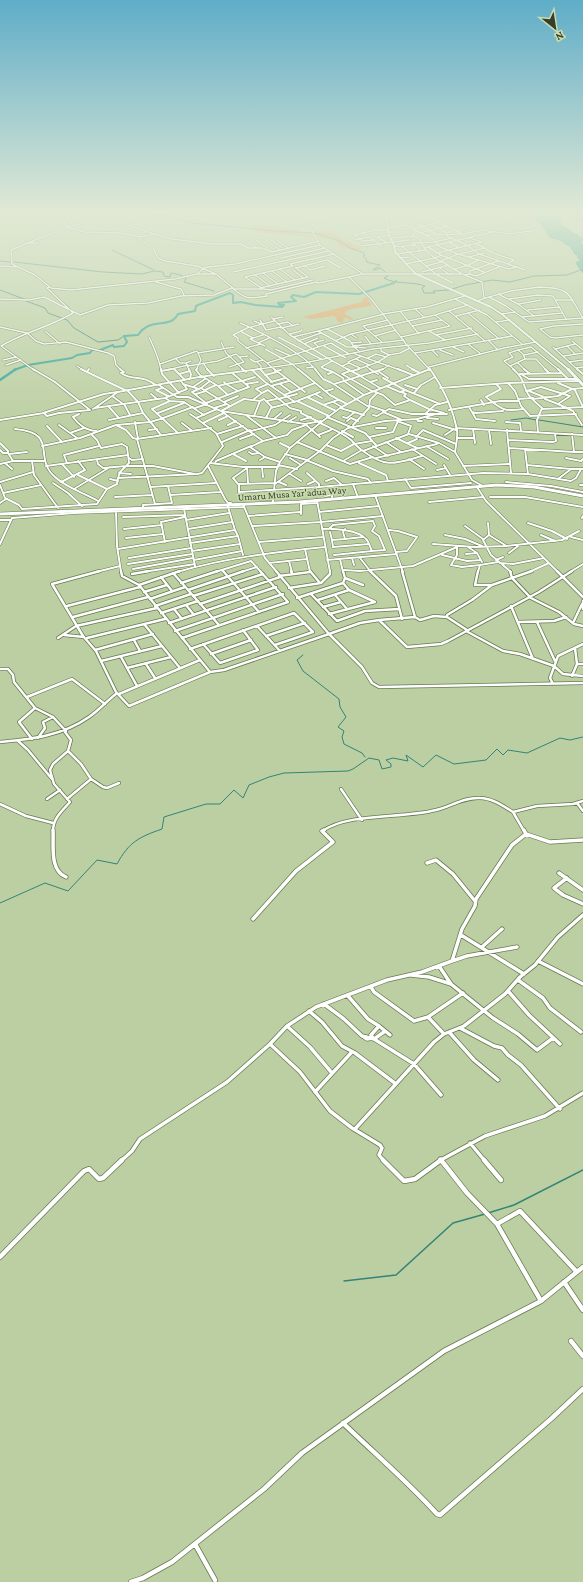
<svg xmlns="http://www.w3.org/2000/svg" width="583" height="1582" font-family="'Crimson Pro',serif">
<rect width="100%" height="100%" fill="#bccfa2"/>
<!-- green -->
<path fill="#e2a462" d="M272 226 286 229H294L308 234 333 231C340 241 351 243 362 248L356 251 336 246 339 244 332 239 255 232 254 227Z
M366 297 372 305C363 309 354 306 345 312L346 315 354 319 351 320 345 317 342 323 339 322 334 316 312 319 303 317 362 302 363 299Z"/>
<!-- water -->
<path fill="#31a298" stroke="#338478" d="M528 210H538L541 213 544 212V210H558L559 215 562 214 561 210 562 214 559 217 561 225 583 239 581 240 583 242 578 240 583 245H581L583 246V273L576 263 581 260 578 258V255L575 254 570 246 564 243 563 241 550 237 543 227 536 220 537 218 533 217Z"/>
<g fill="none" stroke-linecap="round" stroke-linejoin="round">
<!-- stream-far1 -->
<path stroke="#338478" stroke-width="1" d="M562 211 583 221
M140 214 167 216 193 223 275 231 315 233 340 241 350 248 362 252 365 255 363 256 367 260 366 262 380 265 373 270 381 268 385 272
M112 250 154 270
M0 261 10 262
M14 262 103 272 142 274 154 271 163 272 164 276 170 277 171 273 181 275 186 279 184 282 214 291
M386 274 388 276 384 278C396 285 412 281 425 286L422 288 424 293H435L433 291 449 290 465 285 492 280 510 282 534 276 567 275 583 269
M0 290 24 299
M26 301 45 308 48 313 67 320 74 328 98 342 118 340 124 336
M511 420 526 418 536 420
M539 420 583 427
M303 655 297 660 303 671 339 699 340 707 346 717 338 727 344 731 342 737 344 744 362 753 365 757
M0 903 45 883 68 891 97 860 117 864C129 842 139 837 162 829L164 817 206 804H220L234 790 243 798 249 785 269 777 284 773 348 771 353 769 369 758 379 760 382 769 391 767V764L386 760 393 758 408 761 406 755 423 767 436 755 454 764 486 760 497 749 503 755 508 750 527 753 560 738 570 740 583 737"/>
<!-- stream -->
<path stroke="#338478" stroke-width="1.5" d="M488 1213 514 1205 583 1170
M344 1281 396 1275 453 1223 485 1214"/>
<!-- river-far1 -->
<path stroke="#31a298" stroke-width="2" d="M14 370 28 365 72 358 77 355 90 353 92 350H100L113 345 114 347 124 346 127 342 124 336 138 335C151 316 170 330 178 314L195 311 196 306 198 305 230 293 233 295V303L241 302 255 305 282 307 284 305H280L278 303 296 301 291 297 293 295 304 297 316 292 359 294 394 283 396 281"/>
<!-- river -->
<path stroke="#31a298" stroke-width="2.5" d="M0 380 16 369"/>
<!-- minor-far4 casing -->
<g stroke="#687950" stroke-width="2.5">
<path id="minor-far4" d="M44 210 61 217 65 221
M91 210 70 216 55 232 11 250 12 264 35 275 51 288 71 290 175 279 197 274 204 268 208 267 235 264 320 245
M303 210 309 213 314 222 311 229 320 245 363 274 349 277 372 300 406 344 430 370
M394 210 396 212 395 213 407 218
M577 210 583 214
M54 214 72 210
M386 215 433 239 440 247 458 254 441 261 462 274 482 282 484 298
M420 216 430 224 447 233
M423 219 415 223 436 234
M433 219 462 234
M424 220 437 218 447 210
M317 221 330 219
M64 222 68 228 85 232 120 233 141 237 155 234 172 239 212 244H241L248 248H262L272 252 319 241
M400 222 422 216 437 218
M128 225 154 234
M67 227 95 219
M388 228 405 225
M412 229 440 222
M416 231 413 235 419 239 428 253 441 262
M458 231 468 227
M388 232H394
M364 233 383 247
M419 233 448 226
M426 235 463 234 483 230 509 234 538 230
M447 236 467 245 479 254 525 270
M261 237 280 250
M138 238 153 248 158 258 165 261 197 266 216 274H197
M392 238 414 236
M255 239 267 248
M275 239 288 248
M355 240 369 237
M374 240 363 241 354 235 375 230H388
M247 241 257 248
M386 242 377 237 390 235
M412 242 421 251
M449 242 459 248
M26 243H38
M413 243 434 242 452 238
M477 244 493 253 514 260
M361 246 409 240
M395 246 403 247 437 275 453 283
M403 246 415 245
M428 247 441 255 484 272
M424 248 493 232
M437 253 482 242 470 238
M396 254 426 250
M458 254 509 269 517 267
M460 254 484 248
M469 257 484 253
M281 258 325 248
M400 258 409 257
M405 264 435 258 442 255
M507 264 514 260
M0 266 16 267
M305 266 310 270 325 266
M426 266 441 262
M295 267 308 277
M296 268 327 260 341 268
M440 268 450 275
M280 269 295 280
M455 269 469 265 478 260
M293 270 303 278
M272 271 287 282
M233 272 329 251
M422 272 449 265
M263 273 278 284
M216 274 233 288
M363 274H462
M469 274 470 271 498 261
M255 275 270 286
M464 275 470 274 476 276 499 267
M156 282 181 289 184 295
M539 287C573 288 567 294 583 318L529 322 506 306 489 297 511 291Z
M260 288 308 277
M234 289H263L245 277 293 266 290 264 334 254
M263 289 271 290 313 280
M498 294 518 304 534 316
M0 299 29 300 44 297 80 315 108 305 148 303 181 296 214 295 232 288C247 300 248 299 267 296L266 294 316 282 318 283 349 277
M455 299 487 315 522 344
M509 299 538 295 553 296 566 319
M556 300H573
M477 301 489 297
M519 304 541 300
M415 309 424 317
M528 310 559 307
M400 311 419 334
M449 311 485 341 512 336
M468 313 498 338
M383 314 427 307 465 296
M502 314 515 312
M435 315 468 305
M456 316 480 310
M271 317 290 335 329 359
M522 317 562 313
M273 319 283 317
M260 320 266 330 281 327
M254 321 261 324
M496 322 510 320
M240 323C261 332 301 352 316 370
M277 324 288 322 293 326
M583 324 554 326 540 329 550 337 555 338 583 335
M363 326 388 320
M363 326 382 342
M412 326 442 320
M0 327 27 333 36 341 44 344 66 342 108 353 114 356 116 365 121 370
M249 327 233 335 238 338V341L267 363
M251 327 274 321
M281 328 299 324
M327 329 350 341 354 347 366 348
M45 331 60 344
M240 331 253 338
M318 331 384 314
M429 331 445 340
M290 334 301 331 302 329
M351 334 357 338
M263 335 250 339 265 346
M436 335 472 328
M365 336 371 344
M375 336 396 330
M149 337C154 348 159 358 161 370
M278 337 323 360
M293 337 318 331 347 347H354L360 352
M401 337 450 326
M488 340 498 350
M298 341 321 333
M335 341 351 334 435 315 450 326
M572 341 583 350
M221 342 226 353 244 370
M258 343 269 338
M351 343 362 342
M304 344 318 338
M468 344 481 354
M324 346 346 358
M353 346 404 340
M567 346 575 354
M319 347 314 343 324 340
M453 347 464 352
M553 347 578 370
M246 348 261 344
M381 348V351L389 355
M265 349 292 364 299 370
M275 349 291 356
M555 349 575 344
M432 350 438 356
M440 350 453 355
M415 353 485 341
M355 354 400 370
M524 355 538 352
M564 356 583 353
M239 357 248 356
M175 358 180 363H186
M368 358 376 354 386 357
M250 359 255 362 263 360
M329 359 349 370
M356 359 369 365
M525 359H536L546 370
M3 360 16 357
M257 362 261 366V370
M348 362 362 356
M569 362 583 360
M203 363 208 370
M518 363 525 370
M160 364 197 351 198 353 234 347
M6 365 21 360
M406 365 414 370
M77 366 83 370
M188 366 218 361 236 354 244 362 229 367
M342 366 349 363 360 368
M366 366 371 370
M510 366 504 361 513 357 509 353 518 350
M429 367 504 348 536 342
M306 368 313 367
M576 368 583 367
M34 370 1 346C24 332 50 327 73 313L47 288 49 287
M167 370 188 365
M189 370 186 363 191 361
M196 370 201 360 198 353
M253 370 309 362 373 349 429 343 478 334
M275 370 267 363 331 343 349 354
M327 370 321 367 332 361
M356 370 378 362 389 355 400 353 410 348
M382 370 389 365
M428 370 430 369
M515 370 510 366 525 359 523 354 518 350 531 347 559 370"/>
</g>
<!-- minor-far3 casing -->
<g stroke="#687950" stroke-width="3">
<path id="minor-far3" d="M33 369 55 382 90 410
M81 369 87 372
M89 369 87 372 125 390
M120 369 124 372 121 373C132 381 141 374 156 385
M161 369 162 374 179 393
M174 369 185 380
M189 369 191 374 190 379
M197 369 196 370 200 375 218 386 228 395
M207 369 214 376
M242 369 246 372
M260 369 272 382
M274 369 305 392
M298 369 330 395 347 404
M315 369 323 379 332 383 356 399
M325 369 333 372 328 374
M347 369 361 376
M370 369 378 374
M398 369 413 375
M412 369 420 373
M430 369C442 386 453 409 457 430 458 437 456 445 455 452
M513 369C524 378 522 383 528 394 531 399 538 404 542 408L537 420 538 433
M524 369 529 373
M545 369 549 373
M558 369 562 373
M577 369 583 374
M161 371 172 369
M253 371 265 382 295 402
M275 371 281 370
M350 371 342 374 372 391
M352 371 359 369
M378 371 388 378
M333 372 343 378 344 381 334 384
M179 374 190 371
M520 374 562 373 568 379H576
M521 374 529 379H568
M265 375 277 372
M360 376 380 388
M383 378 405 390 440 404
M271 382 285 378
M370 382 377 380
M508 383 515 391 521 406 530 416 576 414
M183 384 199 389
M246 384 258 382
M280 384 291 392
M496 384 501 389 486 397C501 409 503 412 523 409
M159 385 177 397H188L221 411 305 424 321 421
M405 385 417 389
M218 386 226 384 224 382
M271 386 289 381
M386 386 400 392 406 390
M193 387 205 379
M162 388 156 390 168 396
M201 388 210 381
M440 388 508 383 579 381
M205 390 216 385
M238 391 249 387 242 381 255 377
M326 391 333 389
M373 391 383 395 395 405 410 400 429 409 444 413
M526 391 541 387 570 396 558 404 573 411 582 425
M529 391 544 397
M192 392 201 388 230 406
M192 392 206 403
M401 392 406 394 404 396 410 400
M262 393 268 390 290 408 301 411V413L319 422
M414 393 421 385 435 377
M151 394 157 399
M196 394 206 391
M315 394 322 398
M284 395 315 383
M364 395 344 381 383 369
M112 396 123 404
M307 397 336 411
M546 397 545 399 558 404
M165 398 170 401 184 402 204 415
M254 399 262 393 256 389 268 384
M278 399 297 394
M356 399 369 407
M518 399 533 398
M533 399 558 396 572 389 583 388
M265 400 272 407
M481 400 484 405
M170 401 152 409 177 432
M260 401 244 399 221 411 263 441
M267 401 276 399
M297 401 329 416
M224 402 238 396
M333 402 342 407
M206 403 238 391 226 384 242 381 232 373
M124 404 130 415
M323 405 338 400
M370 406 385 411
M109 407 118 417
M469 407 472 412 476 413 503 411
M95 408 165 398 187 389 181 381
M195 408 207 404
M214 408 227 404
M340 408 364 415
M93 409 118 392 199 377 260 369
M542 409 583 407 575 390 558 383
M449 410 500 401H519
M383 412 400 419
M472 412 476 419 495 421
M43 413 104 394 117 392
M143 413 161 435
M158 413 184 403
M79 414 73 417C79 425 85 430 96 431
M190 414 196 418
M425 414 435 405 447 402
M373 415 377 416 389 409 412 414H434
M247 416 276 438
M254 416 260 401 264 399
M327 417 365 433 376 445
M343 417 347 418 355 412
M163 418 193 407
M266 418 271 408 297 401 320 392
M427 418 438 419
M274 419 281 413
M417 419 418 421H422
M0 420 44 413 47 416 59 413 90 410
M109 420 143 413 138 402 127 390
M219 420 228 416
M301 420 311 417
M347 421 351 418 358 421
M397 421 411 426 408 434
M135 422 138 439
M288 422 296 417
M506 422 520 423 521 431
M182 423 191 430
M203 423 224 413
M320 423C330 428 343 433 351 440 355 444 358 448 363 451L409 434 439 443 455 452 472 480 481 485
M433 423 456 430
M305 424 320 437
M59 425 77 438
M116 425 126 430 133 438 137 439
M228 425 236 421
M353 425 369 408 370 400 377 393
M47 426 62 442
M376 428H386
M456 428 583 435
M15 429C60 433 32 457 55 477 67 488 84 493 98 501
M473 429 475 443
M149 430 157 429
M489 430 491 444
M507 430 511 473
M251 431 275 425 290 415
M342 431 353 437
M70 433 84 428
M91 434 97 440 101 448 122 444 127 447 129 463 120 472 118 478 197 474 202 473 223 446 216 433 196 418 217 409
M217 434 243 426
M318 435 331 430
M445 435 454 429
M369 437 393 432 398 421
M416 437 423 430 456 444
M396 438 417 448
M457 438H473
M240 439 254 434
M508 440 553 442 556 441 555 434
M222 442 250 430
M297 442 350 464 373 457
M386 442 401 452
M0 443 8 451V453
M280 443 290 448
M408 443 417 439
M326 445 341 451 354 444 372 441
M42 446 80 438 116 425 150 422 164 418
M373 446 388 456
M426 446 448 459
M509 448 574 452 572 434
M412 449 436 464
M525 449 528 474
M0 450 3 453H8L13 461H44
M363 451C387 469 396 463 422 456
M249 452 252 454 259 453
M574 452H583
M9 454 27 452
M233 454 246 461
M285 454 307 460
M129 458 132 460 143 459
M290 458 301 465
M376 458 437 444
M566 458 581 461 583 459
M409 459 424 469
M97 460 98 464 103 468 126 466
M260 460 265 457
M306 460 333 471 368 479 371 483
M32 461 34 475 58 508
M343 461 362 450
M280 462 265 457 250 447 263 441 287 435 292 430 306 425
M5 463 12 469
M67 463 64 455 99 446
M210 463 243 467H277
M359 463 386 475 388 481
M0 464 13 461
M62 464 74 477
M215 464 216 461 251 446
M278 465 297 469
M444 465 450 475
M527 465 571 469 558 479
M46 466 128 455
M126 466H153L195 474
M208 466 225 499 228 503H231
M463 466 509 464
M247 467 248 483
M262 467 263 477
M571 469H583
M437 470 446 468
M119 473 131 474
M307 473 319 484V487
M290 474 301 481
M78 475 107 489
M110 479 118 481
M405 479 411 488 471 483
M326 481 334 478 342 485
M0 482 33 472
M61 482 85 470 78 461
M279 482 286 485
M506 482 551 486 583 492
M53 483 68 493 82 506
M238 484 233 478 247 468
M275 484 320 451 333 438 348 428 385 421 417 419 436 414H447
M308 484 315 481
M353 484 357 495
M0 485 5 498 19 505 22 509 97 504 107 489 117 484 118 478
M580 485H583
M150 487 215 483
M477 487 486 501 558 572
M74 489 110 467
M239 492V484L275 483
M3 493 41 485
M170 495 220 492
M375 495 403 572
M325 496 332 495V497
M115 497 152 495
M490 497H525L583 507
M273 499 276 471 280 462 290 448 320 423 340 408 364 395 430 369
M317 500 330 572
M273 502V499L242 500 239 492 319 487 483 473 528 474 571 481 576 478 581 469
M429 502 483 497
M0 503 6 499
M155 504 137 439 211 428
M243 504 265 558 277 572
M143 507V505L172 503 168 486
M184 509 195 566
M116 511 117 546 121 572
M319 512 379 506
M301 514V504L317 503
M248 516 300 512
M123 517 185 515
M582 518 583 516
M0 520H10
M186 520 229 513
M488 523 489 535 505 545
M528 523 552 531 567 539
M252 526 321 522 383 516
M465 526 483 539
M330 528 333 525 373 521 375 526 372 531 379 536 385 550 371 551
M124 529 162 525
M188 529 232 522
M322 529C333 528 359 530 366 539 369 542 370 547 372 551L334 555
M345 529 343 532 345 539 332 540 333 547 369 544
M389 530 398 531 417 537 407 551 396 552
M330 532 332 540
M445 535 465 539 482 546
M489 535 483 540 491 555 511 572
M541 535 555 541
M238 536 243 555
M571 537 583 540
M126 538 163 534
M345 539 363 537
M165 542 161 522 185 517
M259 542 323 537
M190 543 238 536 235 530
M0 544 12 518 74 513 244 507
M433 544 475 547 506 546 562 540 579 531
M457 547V555L451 565 462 567 480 565
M468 547 477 553 482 562
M118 549 235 530 228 507
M305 549 310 572
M192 551 240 544
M509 553 518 546
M466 554 477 553
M442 555 467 561 481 560
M129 558 191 548
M352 558 354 565
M360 558 371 572
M340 559 343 572
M194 560 242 551
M327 560 397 554
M496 560 503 557
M289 561 292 572
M269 563 307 559
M500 563 513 564 544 558
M128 564 192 554
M133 569 193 558
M222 570 224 572
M344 570 360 571 413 566 457 547
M96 572 120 566
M143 572 195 564
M177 572C225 558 275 552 325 547
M215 572 251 561 261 572
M241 572 257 567
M308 572H310
M478 572 480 565 498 562
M529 572 549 563
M570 572 583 564"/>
</g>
<!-- minor-far2 casing -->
<g stroke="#687950" stroke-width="4">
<path id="minor-far2" d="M100 571 52 584 83 636 96 651 116 692 129 706 210 672 224 670 329 634 276 571
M121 571 122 576 139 585 210 672
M223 571 259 612
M291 571 292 574
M310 571 320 583
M370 571 396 596 402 619
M402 571 415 617
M478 571 475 585H492
M510 571 512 578
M557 571 583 597
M572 571 539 592 448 641 441 644 407 647 379 620 360 623 329 634 362 667 372 683 379 687 583 683
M173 573 219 625
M132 574 149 571
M279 576 310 572
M161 577 172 591
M345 578 363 585
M512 578 530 597
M181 583 218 571
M139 585 180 571
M289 588 321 583 330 574V571
M188 590 244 571
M144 592 167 585
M311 594 337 621 365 611 399 609
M335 595 347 609
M193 596 263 574
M529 597 559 612 574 624 583 626
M297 598 343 583 345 578 343 571
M150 599 185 587
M318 600 349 590
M583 601V609
M200 604 280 577
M186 605 194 615
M67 606 140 587
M155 606 191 594
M511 606 533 659
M323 607 341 602
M174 609 182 619
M161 613 198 601
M329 614 375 602 349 590 343 583
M73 617 148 597
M379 620 415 617 420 620 434 616 447 617
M519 622 554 621 566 617
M537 622 555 661
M169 623 276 587
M573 623 582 604
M144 624 180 668
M257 626 280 651
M467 630 447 617V615L472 600 492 585 532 571
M175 631 283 594
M466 631 503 651 520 654 554 666 563 674 583 676
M64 635 84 637
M266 636 305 623
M58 638 76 626 157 608
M87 638 165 619
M182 638 288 602 260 571
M134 640 140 651
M203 644 220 663 258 650 243 630
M190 649 294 613 313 632 275 645
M95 650 153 634
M211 654 251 640
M121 657 137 686
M101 661 162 646
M146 664 155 678
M577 664H583
M127 668 171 657
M0 669H8L13 675 14 682 35 708 53 717 66 731
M572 676 577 664 575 648
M553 684 550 678 558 656 583 644
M119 694 200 660
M27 697 72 679 105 704
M38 738 45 728 43 722 53 717
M32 739 19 722 35 708
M17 740 28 750 52 779
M0 742C32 739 62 736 89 717 99 710 107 701 117 693
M68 751 81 764 91 779 103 787 107 788 119 783
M341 789 362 820
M47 799 60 790
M67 799 91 779
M577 803 583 811
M0 804 26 816 53 823
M53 831C53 818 62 811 70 802L54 784 50 770 53 764 68 751 71 740 65 732
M322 831C351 812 402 819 436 810 450 807 464 797 480 798 492 798 503 806 513 812
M524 831 513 812 537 806 573 804 583 801"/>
</g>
<!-- minor-far1 casing -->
<g stroke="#687950" stroke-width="5">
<path id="minor-far1" d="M53 830C54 845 49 870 66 877
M526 834 550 842 583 840
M427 863 436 860 453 874 475 901
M559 873 583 890
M567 878 554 888 563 895 583 904
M253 919 296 871 333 842 322 831 324 830
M461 935 524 974
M482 947 502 929
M452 961 467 956 517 947
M538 961 583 984
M439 966 451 984 493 1018 518 1034 537 1050 553 1038
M411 975 429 977 451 984
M518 980 543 998 550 1008 581 1032
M371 987 374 992 414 1021 428 1017 444 1034
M508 991 529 1015 560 1044
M348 996 368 1019 379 1026 371 1035 373 1038 367 1039 364 1037
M324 1004 344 1019 362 1036 374 1039 414 1064 441 1095
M309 1011 322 1022 342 1046 355 1053 396 1084
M428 1017 463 993
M287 1026 310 1047 332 1073
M379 1026 390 1035
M460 1028 494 1046 502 1048 508 1055 521 1065 560 1109
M449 1032 474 1060 498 1080
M374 1039 384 1032
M270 1044 300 1072 330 1111 352 1128 380 1145 382 1148 379 1155 384 1161
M315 1092 351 1053
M355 1129 434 1042 444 1034 464 1026 505 994 520 977 535 965 558 937 583 915
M470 1143 485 1161
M440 1159 442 1161
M121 1161 132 1151 140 1139 227 1082 270 1044 287 1026 316 1007 387 980 422 972 452 961 462 929 475 906 476 899 512 845 526 834 524 830
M439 1161 485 1136 545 1116 583 1093"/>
</g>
<!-- minor casing -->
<g stroke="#687950" stroke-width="6">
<path id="minor" d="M383 1160 404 1181 415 1179 441 1160
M441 1160 467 1193 497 1224 520 1211 576 1271
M484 1160 501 1180
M497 1224 541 1301
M0 1257 84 1171 89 1169 99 1179 103 1178 122 1160
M564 1282 583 1310
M571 1341 583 1356
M343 1423C374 1453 408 1482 437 1514L440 1515 552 1418 583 1389
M195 1544 215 1580
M131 1582 143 1578 172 1562 264 1489 302 1453 444 1351 541 1301 583 1267"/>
</g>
<!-- major-far1 casing -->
<g stroke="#687950" stroke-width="3">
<path id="major-far1" d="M381 210C388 217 387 222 388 231 389 239 395 242 395 252L416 274 491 307 503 315 569 370"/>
</g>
<!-- major casing -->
<g stroke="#687950" stroke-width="4">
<path id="major" d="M568 369 583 385
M0 514 299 502 497 485 534 487 583 496"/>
</g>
<!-- minor-far4 -->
<use href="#minor-far4" stroke="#fff" stroke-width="1.5"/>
<!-- minor-far3 -->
<use href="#minor-far3" stroke="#fff" stroke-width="2"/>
<!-- minor-far2 -->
<use href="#minor-far2" stroke="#fff" stroke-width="2.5"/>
<!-- minor-far1 -->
<use href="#minor-far1" stroke="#fff" stroke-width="3.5"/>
<!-- minor -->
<use href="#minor" stroke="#fff" stroke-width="4.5"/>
<!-- major-far1 -->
<use href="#major-far1" stroke="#fff" stroke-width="2"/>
<!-- major -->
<use href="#major" stroke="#fff" stroke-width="3"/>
</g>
<!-- sky -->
<linearGradient id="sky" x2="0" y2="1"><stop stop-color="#5fadc8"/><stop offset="0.49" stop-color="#e1e9d5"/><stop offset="1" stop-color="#e1e9d5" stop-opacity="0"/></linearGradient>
<rect width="583" height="432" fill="url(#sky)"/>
<g text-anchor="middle" stroke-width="3" stroke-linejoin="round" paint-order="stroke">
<!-- far-street labels -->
<g font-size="10" fill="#373e2c" stroke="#c9dcae">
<text transform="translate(292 493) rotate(-4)" y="4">Umaru Musa Yar'adua Way</text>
</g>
</g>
<!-- north arrow -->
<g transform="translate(555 28) rotate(150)" stroke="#c9dcae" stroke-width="3" paint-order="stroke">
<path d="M0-3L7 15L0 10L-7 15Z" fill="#373e2c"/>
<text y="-6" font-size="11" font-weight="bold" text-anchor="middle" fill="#373e2c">N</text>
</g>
</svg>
